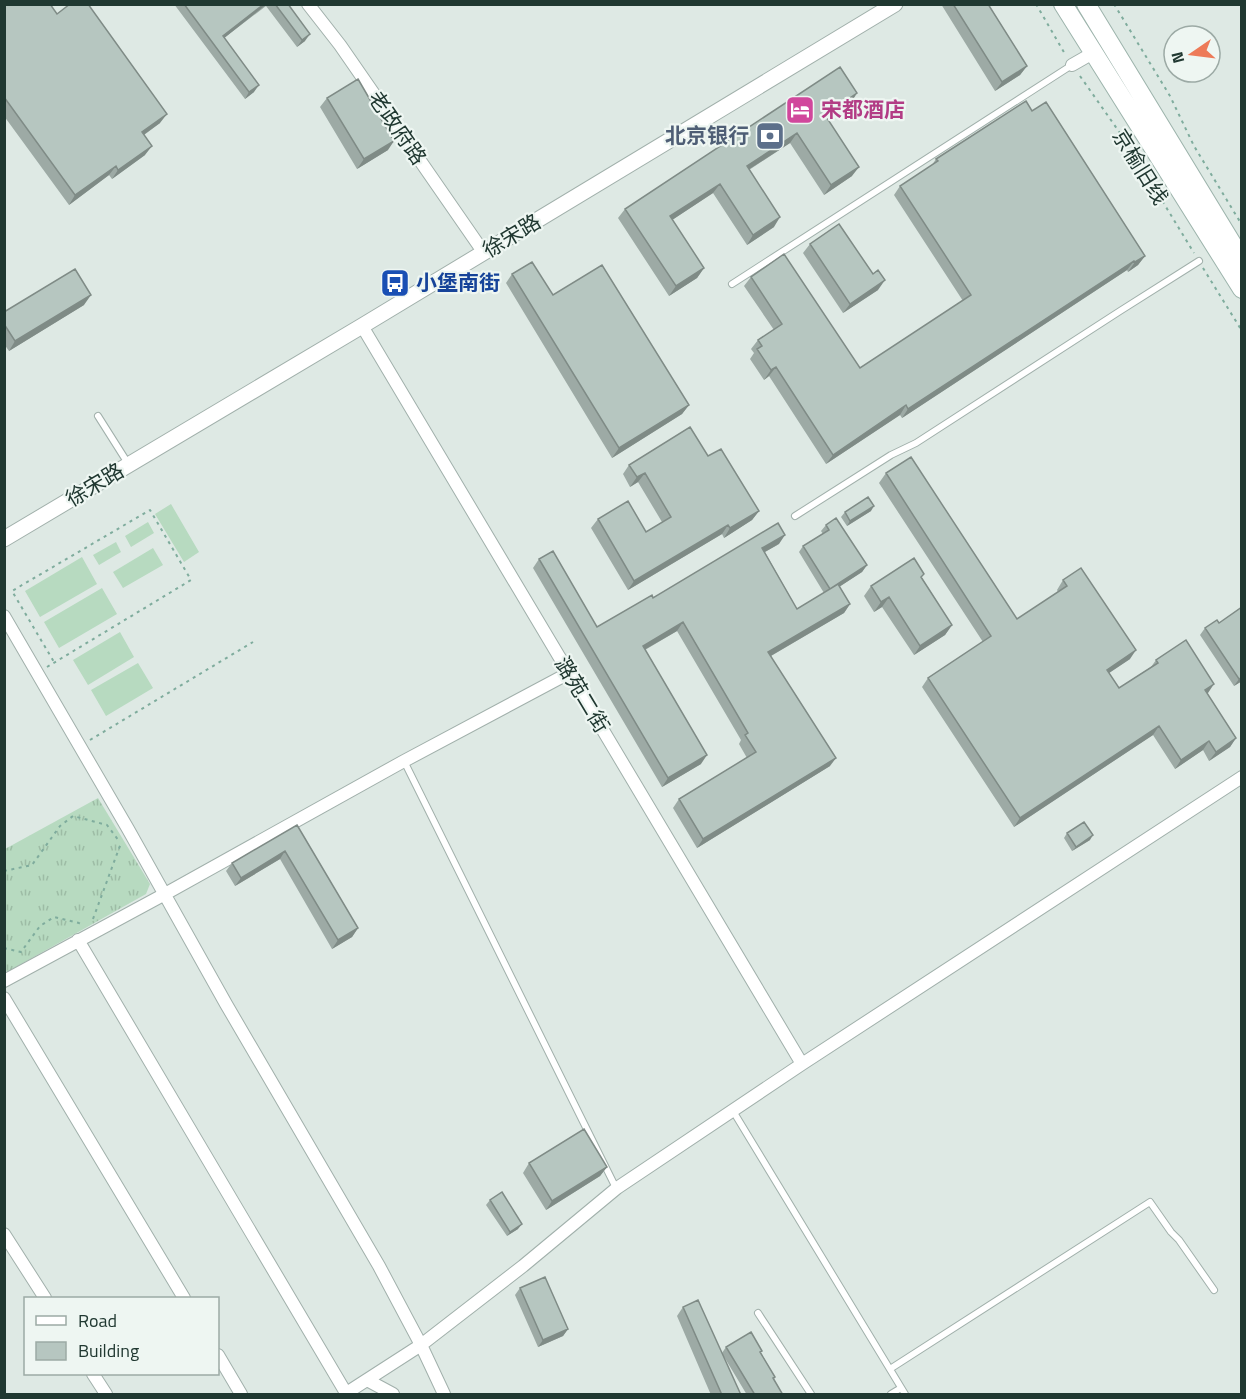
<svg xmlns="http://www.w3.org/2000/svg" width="1246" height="1399" font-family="'Titillium Web','Noto Sans SC',sans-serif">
<defs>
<pattern id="grass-tufts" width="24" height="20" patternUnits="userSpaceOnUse" patternTransform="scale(1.5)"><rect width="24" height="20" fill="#b7dac0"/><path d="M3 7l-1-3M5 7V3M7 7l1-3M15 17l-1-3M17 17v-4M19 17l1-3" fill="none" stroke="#9dbca5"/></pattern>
</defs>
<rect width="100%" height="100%" fill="#dee9e4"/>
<!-- grass -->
<path fill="url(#grass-tufts)" d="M98 798 150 884 146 894 7 972 4 967 5 849Z"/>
<!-- pitch -->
<path fill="#b7dac0" d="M171 504 199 552 184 562 155 514Z
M148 522 154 533 131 547 125 536Z
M116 542 121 552 99 565 93 555Z
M153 548 163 565 123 588 113 572Z
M82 557 97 584 40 617 25 591Z
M102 588 117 614 59 648 44 622Z
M120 632 134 657 88 685 73 660Z
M138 663 153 688 106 716 91 690Z"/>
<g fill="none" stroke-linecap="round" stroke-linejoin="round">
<!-- service casing -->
<g stroke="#a1b0ab" stroke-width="8">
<path id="service" d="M732 284 1072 65
M98 416 129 465
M795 516 891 455 916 443 1120 311 1199 261
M404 761 616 1188
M733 1111 905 1394
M758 1313 811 1394
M890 1369 1150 1202 1171 1232 1179 1240 1214 1290
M891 1394 901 1388"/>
</g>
<!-- minor casing -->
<g stroke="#a1b0ab" stroke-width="14">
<path id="minor" d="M308 4 340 45 484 253
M1072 65 1093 53
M362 326 802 1064
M4 616 128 829 226 1004 379 1266 421 1345 444 1394
M78 940 346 1393
M4 981 165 894 404 761 569 673
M4 998 184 1298
M4 1234 45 1298
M218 1355 241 1394
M93 1374 106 1394
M367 1380 393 1394
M345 1394 421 1345 523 1266 617 1188 802 1064 1242 777"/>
</g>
<!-- tertiary casing -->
<g stroke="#a1b0ab" stroke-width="17">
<path id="tertiary" d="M4 539 362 326 895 4"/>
</g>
<!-- secondary casing -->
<g stroke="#9db4ac" stroke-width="20">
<path id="secondary" d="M1063 4 1242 289
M1086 4 1242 260"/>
</g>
<!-- path -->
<path stroke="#7fac9d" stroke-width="2" stroke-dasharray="3 4.5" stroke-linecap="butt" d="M1036 4 1065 54
M1114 4 1170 96 1194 146 1242 225
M1080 76 1127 143 1194 253
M1203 268 1242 331
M47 667 191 580 150 510 12 591 54 662
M90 740 253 642
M4 871 32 865 60 826 73 816 107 825 119 841
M93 919 121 843
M4 948 21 952 40 926 54 917 79 923 82 925"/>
<!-- service -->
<use href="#service" stroke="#fff" stroke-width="6"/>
<!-- minor -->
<use href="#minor" stroke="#fff" stroke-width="12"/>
<!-- tertiary -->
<use href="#tertiary" stroke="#fff" stroke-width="15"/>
<!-- secondary -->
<use href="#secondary" stroke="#fff" stroke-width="18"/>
</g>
<!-- wall -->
<path fill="#9daaa5" d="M4 4 57 14 160 123 144 135 145 155 112 179 109 175 69 205 4 116Z
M174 4H288L305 41 297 47 266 6 224 38 254 92 245 99Z
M941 4H988L1027 66 1020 75 995 91Z
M327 98 388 150 357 169 320 107Z
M851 103 827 118 852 176 824 195 790 143 749 170 774 227 747 245 713 193 672 220 704 268 697 278 669 296 618 218 625 209Z
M1032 111 1145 256 1138 265 1128 272 1127 270 902 418 900 415 826 464 769 376 764 380 750 359 754 353 751 349 758 340 774 330 744 286 751 277 860 368 963 301 894 195 900 186 932 165 936 159Z
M810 244 878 290 843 313 803 253Z
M512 274 553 295 689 405 682 414 612 458 506 283Z
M84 305 9 351 4 344V312Z
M708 456 759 511 752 520 724 538 722 534 628 590 591 528 598 519 646 532 662 522 638 482 630 487 623 474 629 465Z
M886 473 1017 619 1058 592 1057 590 1063 580 1130 659 1109 673 1119 688 1151 667 1156 660 1208 693 1207 694 1236 738 1230 747 1209 761 1203 750 1175 769 1153 735 1014 827 922 687 928 678 983 642 879 483Z
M871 511 847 526 841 517 845 512Z
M826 525 867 565 862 572 839 587 850 604 844 613 771 656 830 766 697 848 673 808 679 799 747 758 739 744 741 740 677 631 645 650 701 764 662 787 533 568 539 559 597 627 653 598 779 544 765 552 797 609 824 593 799 552 803 546 823 534 821 531Z
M922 578 952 625 945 635 914 655 882 607 874 612 864 596 871 586Z
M1242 607V681L1234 686 1200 635 1205 628 1219 623Z
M297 825 358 928 352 937 332 949 280 859 235 886 226 871 232 863Z
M1067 833 1090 840 1072 851 1064 838Z
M529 1163 607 1167 600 1176 546 1210 523 1173Z
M490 1200 518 1229 507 1236 486 1205Z
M520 1288 568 1329 563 1336 538 1347 515 1295Z
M683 1307 722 1353 726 1347 761 1353 775 1377 774 1380 783 1395H747L723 1355 741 1395H711L677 1316Z"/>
<!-- shaded-wall -->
<path fill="#7f8b86" d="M264 4H267L218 43 223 36Z
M310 34 305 41 297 47 302 40Z
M1027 66 1020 75 995 91 1002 82Z
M259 85 254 92 245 99 249 92Z
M857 93 851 103 818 124 825 115Z
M167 114 160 123 135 141 142 132Z
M797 133 790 143 740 175 747 166Z
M394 141 388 150 357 169 364 159Z
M152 146 145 155 112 179 118 170Z
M116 166 109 175 69 205 75 195Z
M859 167 852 176 824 195 831 185Z
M720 184 713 193 663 226 670 216Z
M780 217 774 227 747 245 753 235Z
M1145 256 1138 265 1128 272 1135 262Z
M1134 261 1127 270 902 418 908 409Z
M704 268 697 278 669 296 676 286Z
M885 280 878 290 843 313 850 304Z
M91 295 84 305 9 351 15 341Z
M776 367 769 376 764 380 771 370Z
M689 405 682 414 612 458 619 448Z
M906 405 900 415 826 464 833 455Z
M645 473 638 482 630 487 637 477Z
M874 506 871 511 847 526 850 521Z
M759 511 752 520 724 538 730 528Z
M728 525 722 534 628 590 634 581Z
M785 535 779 544 756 557 762 548Z
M867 565 862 572 825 596 830 589Z
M889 597 882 607 874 612 881 602Z
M850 604 844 613 762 661 768 652Z
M683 622 677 631 637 654 643 646Z
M952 625 945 635 914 655 920 646Z
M1136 650 1130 659 1100 679 1107 670Z
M1242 677V681L1234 686 1239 679Z
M1214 684 1208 693 1198 699 1205 690Z
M1159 726 1153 735 1014 827 1020 818Z
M1236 738 1230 747 1209 761 1216 752Z
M1209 741 1203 750 1175 769 1181 760Z
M707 755 701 764 662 787 668 778Z
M836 758 830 766 697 848 703 839Z
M1093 835 1090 840 1072 851 1076 847Z
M285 851 280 859 235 886 241 878Z
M358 928 352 937 332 949 338 940Z
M607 1167 600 1176 546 1210 552 1201Z
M522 1224 518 1229 507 1236 510 1232Z
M568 1329 563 1336 538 1347 543 1340Z"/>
<!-- building -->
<path fill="#b6c6c0" stroke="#7f8b86" stroke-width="1.5" d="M4 4H50L57 14 70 4H88L167 114 142 132 152 146 118 170 116 166 75 195 4 97Z
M184 4H264L223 36 259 85 249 92Z
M275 4H288L310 34 302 40Z
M953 4H988L1027 66 1002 82Z
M840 67 857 93 825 115 859 167 831 185 797 133 747 166 780 217 753 235 720 184 670 216 704 268 676 286 625 209Z
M358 79 394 141 364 159 327 98Z
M1026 101 1032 111 1046 102 1145 256 1135 262 1134 261 908 409 906 405 833 455 776 367 771 370 757 349 762 346 758 340 782 324 751 277 784 254 860 368 971 295 900 186 938 161 936 159Z
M839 224 873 274 878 270 885 280 850 304 810 244Z
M532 262 553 295 602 265 689 405 619 448 512 274Z
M75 269 91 295 15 341 4 324V312Z
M690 427 708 456 721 449 759 511 730 528 728 525 634 581 598 519 628 501 646 532 671 517 645 473 637 477 629 465Z
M911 457 1017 619 1067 586 1063 580 1081 568 1136 650 1107 670 1119 688 1158 663 1156 660 1186 640 1214 684 1205 690 1236 738 1216 752 1209 741 1181 760 1159 726 1020 818 928 678 991 636 886 473Z
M868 497 874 506 850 521 845 512Z
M836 518 867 565 830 589 803 546 829 530 826 525Z
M778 523 785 535 762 548 797 609 838 584 850 604 768 652 836 758 703 839 679 799 756 752 745 735 748 733 683 622 643 646 707 755 668 778 539 559 553 551 597 627 652 595 653 598Z
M914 558 924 574 921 577 952 625 920 646 889 597 881 602 871 586Z
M1242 607V677L1239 679 1205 628 1217 620 1219 623Z
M1084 822 1093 835 1076 847 1067 833Z
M297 825 358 928 338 940 285 851 241 878 232 863Z
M584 1129 607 1167 552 1201 529 1163Z
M502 1192 522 1224 510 1232 490 1200Z
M545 1277 568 1329 543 1340 520 1288Z
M698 1300 741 1395H722L683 1307Z
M751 1332 762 1351 760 1352 775 1377 773 1378 783 1395H755L726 1347Z"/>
<!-- icons -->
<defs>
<g id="hotel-square" transform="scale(1.5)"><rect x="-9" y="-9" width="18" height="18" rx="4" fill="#d1479c" stroke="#eef6f2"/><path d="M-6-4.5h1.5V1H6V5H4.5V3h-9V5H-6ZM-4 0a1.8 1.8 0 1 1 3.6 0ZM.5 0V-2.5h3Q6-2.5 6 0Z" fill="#fff"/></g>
<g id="bank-square" transform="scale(1.5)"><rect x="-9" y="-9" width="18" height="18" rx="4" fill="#5c6f8a" stroke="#eef6f2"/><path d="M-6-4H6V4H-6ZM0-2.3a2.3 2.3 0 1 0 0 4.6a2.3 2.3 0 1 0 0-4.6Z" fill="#fff"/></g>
<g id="bus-square" transform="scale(1.5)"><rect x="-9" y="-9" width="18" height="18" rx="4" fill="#1a4fb4" stroke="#eef6f2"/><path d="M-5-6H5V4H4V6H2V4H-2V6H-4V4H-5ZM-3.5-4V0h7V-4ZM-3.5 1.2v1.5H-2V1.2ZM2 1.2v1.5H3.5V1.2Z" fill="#fff"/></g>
</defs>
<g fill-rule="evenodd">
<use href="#hotel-square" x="800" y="110"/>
<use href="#bank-square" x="770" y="136"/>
<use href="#bus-square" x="395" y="283"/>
</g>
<g text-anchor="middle" stroke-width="4.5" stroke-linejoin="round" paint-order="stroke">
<!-- hotel labels -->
<g font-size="21" font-weight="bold" fill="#b23c85" stroke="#eef6f2" text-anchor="start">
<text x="821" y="117">宋都酒店</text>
</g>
<!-- street labels -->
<g font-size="21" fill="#203831" stroke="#eef6f2">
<text transform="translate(397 128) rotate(55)" y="7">老政府路</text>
<text transform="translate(1140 167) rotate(58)" y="7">京榆旧线</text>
<text transform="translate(512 236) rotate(-31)" y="7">徐宋路</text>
<text transform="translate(95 485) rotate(-31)" y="7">徐宋路</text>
<text transform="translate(582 695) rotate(59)" y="7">潞苑二街</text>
</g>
<!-- service labels -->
<g font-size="21" font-weight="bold" fill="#4e5e75" stroke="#eef6f2" text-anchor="end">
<text x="749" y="143">北京银行</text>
</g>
<!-- transit labels -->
<g font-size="21" font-weight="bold" fill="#164399" stroke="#eef6f2" text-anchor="start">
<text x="416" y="290">小堡南街</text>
</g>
</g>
<!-- border -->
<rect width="1246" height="1399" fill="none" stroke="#203831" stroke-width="12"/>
<!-- legend -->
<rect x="24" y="1297" width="195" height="78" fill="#eef6f2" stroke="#9caaa5" stroke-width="1.5"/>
<rect x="36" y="1316" width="30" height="9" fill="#ffffff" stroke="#9caaa5" stroke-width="1.5"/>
<text x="78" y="1327" font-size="18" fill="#203831">Road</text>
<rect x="36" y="1342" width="30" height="18" fill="#b6c6c0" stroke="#9caaa5" stroke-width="1.5"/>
<text x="78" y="1357" font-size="18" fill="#203831">Building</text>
<!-- north arrow -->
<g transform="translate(1192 54) rotate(256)"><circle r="28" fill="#eef6f2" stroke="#9caaa5" stroke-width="1.5"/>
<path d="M0-4.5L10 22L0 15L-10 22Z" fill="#ed7a58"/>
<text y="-9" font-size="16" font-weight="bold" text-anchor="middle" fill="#203831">N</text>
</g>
</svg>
